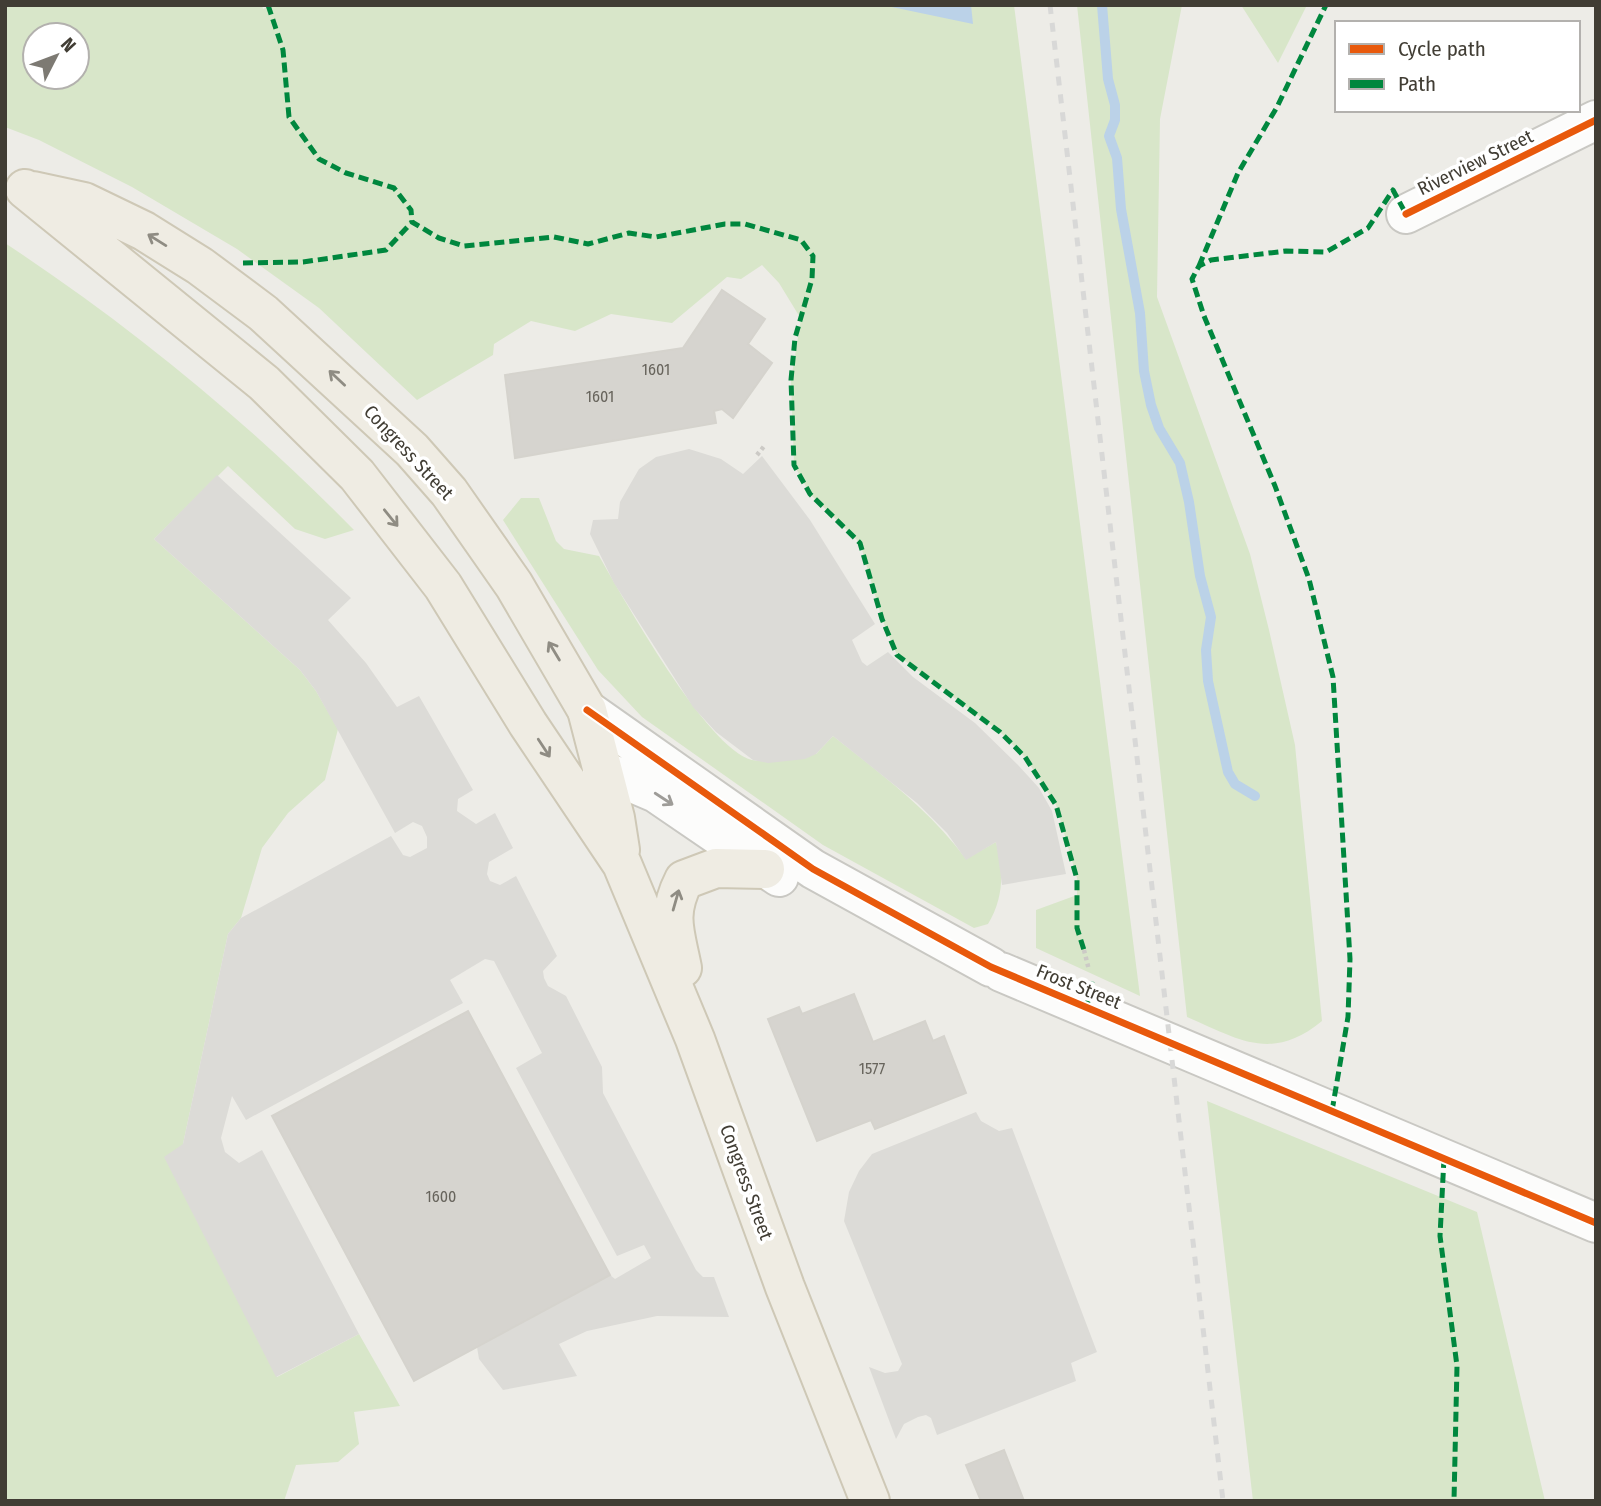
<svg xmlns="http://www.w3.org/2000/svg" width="1601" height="1506" font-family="'Fira Sans Condensed',sans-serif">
<rect width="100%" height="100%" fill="#edece7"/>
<!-- green -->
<path fill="#d8e6c9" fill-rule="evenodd" d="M5 5H262L263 9 271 5H1014L1140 996 1036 948V910L1077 895V878L1056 805 1025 757 1000 732 897 655 882 619 860 543 810 494 794 465 791 380 801 319 779 283 762 265 741 279 727 277 672 323 611 314 575 331 531 321 494 344 493 355 417 400 319 308 237 249 132 187 39 140 5 127ZM35 35H77V77H35Z
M1077 5H1182L1160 119 1157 297 1250 554 1269 630 1295 745 1322 1021C1272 1062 1240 1040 1187 1017Z
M1241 5H1307L1278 63Z
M5 243C132 327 248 422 354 530L325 539 295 529 228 466 154 539 300 670 316 691 338 729 325 780 288 813 262 848 241 918 228 934 183 1144 277 1377 359 1334 400 1406 354 1412 359 1444 338 1462 296 1465 284 1501H5Z
M521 498H539L556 541 564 549 599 556C624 599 706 748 752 760 766 763 801 756 816 754L833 736C881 774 929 809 966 859L996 842C1004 869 1004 898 988 924L974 928 823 845 642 717 598 670 503 520Z
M1207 1101 1477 1212 1545 1501H1253Z"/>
<!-- parking -->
<path fill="#dcdbd7" d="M689 449 721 459 743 474 762 456 810 520 875 624 852 640 862 662 867 666 888 652 913 677 975 723 1018 765 1039 788 1052 811 1066 874 1002 885 996 842 966 860 947 833 917 803 833 736 816 754 805 759 768 763 753 760 716 732 693 707 614 583 590 534 593 520 618 519 620 502 639 469 656 457Z
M217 475 351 598 328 620 366 663 397 707 419 696 473 790 458 799 457 811 476 824 495 813 513 848 489 862 487 874 490 881 500 885 516 876 557 956 543 971 544 978 548 986 566 996 602 1067 603 1093 696 1270 703 1277H714L729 1317 657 1316 587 1331 559 1344 577 1376 503 1390 479 1359 477 1347 610 1275 615 1279 651 1258 644 1245 617 1256 516 1068 542 1053 494 961 485 959 450 980 463 1003 246 1120 232 1096 221 1138 225 1152 239 1163 262 1150 359 1334 276 1377 164 1157 183 1144 228 934 241 918 391 836 403 855 410 857 427 848V837L422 826 413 822 395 833 316 691 300 670 154 539Z
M976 1112 981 1121 999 1131 1012 1128 1097 1352 1071 1363 1076 1381 937 1435 931 1418 926 1415 918 1417 904 1424 896 1439 869 1367 885 1373 898 1371 902 1364 844 1221 849 1192 859 1171 872 1154Z"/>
<!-- water -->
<path fill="#bbd2e8" d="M886 5H971L973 24 887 6Z"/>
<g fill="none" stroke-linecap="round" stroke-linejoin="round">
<!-- stream -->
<path stroke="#bbd2e8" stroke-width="10" d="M1102 5 1108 79 1115 105V120L1109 136 1117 158 1121 209 1140 313 1144 371 1151 405 1159 428 1180 463 1189 502 1200 576 1211 617 1206 650 1208 681 1228 772 1235 784 1255 796"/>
</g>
<!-- building -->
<path fill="#d6d4cf" stroke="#d5d3cd" stroke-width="2" d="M722 290 765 319 748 344 772 363 733 418 722 409 714 411 716 423 515 458 505 375 683 348Z
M854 994 873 1042 925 1021 933 1041 944 1036 966 1093 875 1129 871 1120 817 1141 768 1019 799 1007 802 1014Z
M468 1011 610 1275 414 1381 272 1116Z
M1004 1450 1024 1501H981L966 1465Z"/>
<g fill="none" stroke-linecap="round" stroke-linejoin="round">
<!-- minor casing -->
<g stroke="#c9c8c3" stroke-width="42">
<path id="minor" d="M1406 214 1596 120"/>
</g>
<!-- tertiary casing -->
<g stroke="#c9c8c3" stroke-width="42">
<path id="tertiary" d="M587 710 813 869 991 967
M602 770 656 793 779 877
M1001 972 1596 1223"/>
</g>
<!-- primary casing -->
<g stroke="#cec8b6" stroke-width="42">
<path id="primary" d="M25 189 264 383 357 475 443 586 528 724 622 864 695 1039 785 1287 870 1501
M33 191 84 202 144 231 200 266 263 313 412 450 449 492 514 585 587 710 615 818 620 850
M682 968C675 932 666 915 684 880L716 868 765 869"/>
</g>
<!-- path -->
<path stroke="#cccac6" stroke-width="4.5" stroke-dasharray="3.5 3.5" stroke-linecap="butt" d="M757 455 765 445
M1084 950 1089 970"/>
<!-- minor -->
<use href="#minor" stroke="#fcfcfb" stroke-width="38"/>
<!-- tertiary -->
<use href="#tertiary" stroke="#fcfcfb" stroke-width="38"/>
<!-- primary -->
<use href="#primary" stroke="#efece3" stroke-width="38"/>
<!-- rail -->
<path stroke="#d8d8d7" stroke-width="5" stroke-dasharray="9 9" stroke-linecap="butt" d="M1050 5 1223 1501"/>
<!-- quiet -->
<path stroke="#00873e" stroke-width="5" stroke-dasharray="10 5" stroke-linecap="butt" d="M268 5 283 50 289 117 319 159 346 173 394 188 411 210 412 222 439 238 464 246 554 237 588 244 629 233 656 237 725 224H745L801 240 813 256 812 279 795 338 791 380 794 465 810 494 860 543 882 619 897 655 1000 732 1025 757 1056 805 1077 879V928L1084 950
M243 263 303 262 386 250 412 222
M1199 266 1238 173 1277 107 1326 5
M1087 1006 1092 981
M1332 1111 1348 1017 1350 959 1333 677 1309 579 1275 486 1204 316 1192 279 1199 266 1211 260 1286 251 1326 252 1368 228 1393 190 1406 214
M1444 1158 1440 1236 1457 1366 1454 1501"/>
<!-- cycleway casing -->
<g stroke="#fff" stroke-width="11">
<path id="cycleway" d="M1406 214 1596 120
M587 710 813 869 991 967 1596 1223"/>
</g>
<!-- cycleway -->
<use href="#cycleway" stroke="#e8590c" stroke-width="7"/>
</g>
<!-- one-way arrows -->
<defs><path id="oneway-shaft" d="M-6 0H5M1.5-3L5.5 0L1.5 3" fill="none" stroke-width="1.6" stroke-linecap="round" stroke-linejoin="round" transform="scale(1.75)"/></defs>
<g stroke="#8f8c83">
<use href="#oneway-shaft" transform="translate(157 240) rotate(-148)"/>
<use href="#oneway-shaft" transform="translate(337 378) rotate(-137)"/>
<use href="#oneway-shaft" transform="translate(391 518) rotate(51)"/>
<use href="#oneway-shaft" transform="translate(554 651) rotate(-121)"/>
<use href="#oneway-shaft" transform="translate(544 748) rotate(57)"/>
<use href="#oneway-shaft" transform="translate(676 900) rotate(-74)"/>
</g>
<use stroke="#9e9c98" href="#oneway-shaft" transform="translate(664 799) rotate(33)"/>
<g text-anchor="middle" stroke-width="7" stroke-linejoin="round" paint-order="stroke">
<!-- number labels -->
<g font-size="16" fill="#67645c">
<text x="656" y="375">1601</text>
<text x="600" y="402">1601</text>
<text x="872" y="1074">1577</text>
<text x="441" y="1202">1600</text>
</g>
<!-- street labels -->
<g font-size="19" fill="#413d34" stroke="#fff">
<text transform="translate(1475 162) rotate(-26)" y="7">Riverview Street</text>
<text transform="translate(409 452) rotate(47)" y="7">Congress Street</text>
<text transform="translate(1079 986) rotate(22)" y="7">Frost Street</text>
<text transform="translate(747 1182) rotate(70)" y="7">Congress Street</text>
</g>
</g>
<!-- border -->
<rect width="1601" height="1506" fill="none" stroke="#413d34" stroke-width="14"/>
<!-- legend -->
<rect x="1335" y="21" width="245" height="91" fill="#ffffff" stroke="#b3b1ae" stroke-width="2"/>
<rect x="1349" y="44" width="35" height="10" fill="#e8590c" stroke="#b3b1ae" stroke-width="2"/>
<text x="1398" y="56" font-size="21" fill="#413d34">Cycle path</text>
<rect x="1349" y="79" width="35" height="10" fill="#00873e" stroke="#b3b1ae" stroke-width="2"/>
<text x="1398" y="91" font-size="21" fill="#413d34">Path</text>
<!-- north arrow -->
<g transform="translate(56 56) rotate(48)"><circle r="33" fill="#ffffff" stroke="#b3b1ae" stroke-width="2"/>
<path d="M0-5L12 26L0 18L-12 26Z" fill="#7d7a73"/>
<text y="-10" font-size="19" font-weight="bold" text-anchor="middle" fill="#413d34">N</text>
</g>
</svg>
